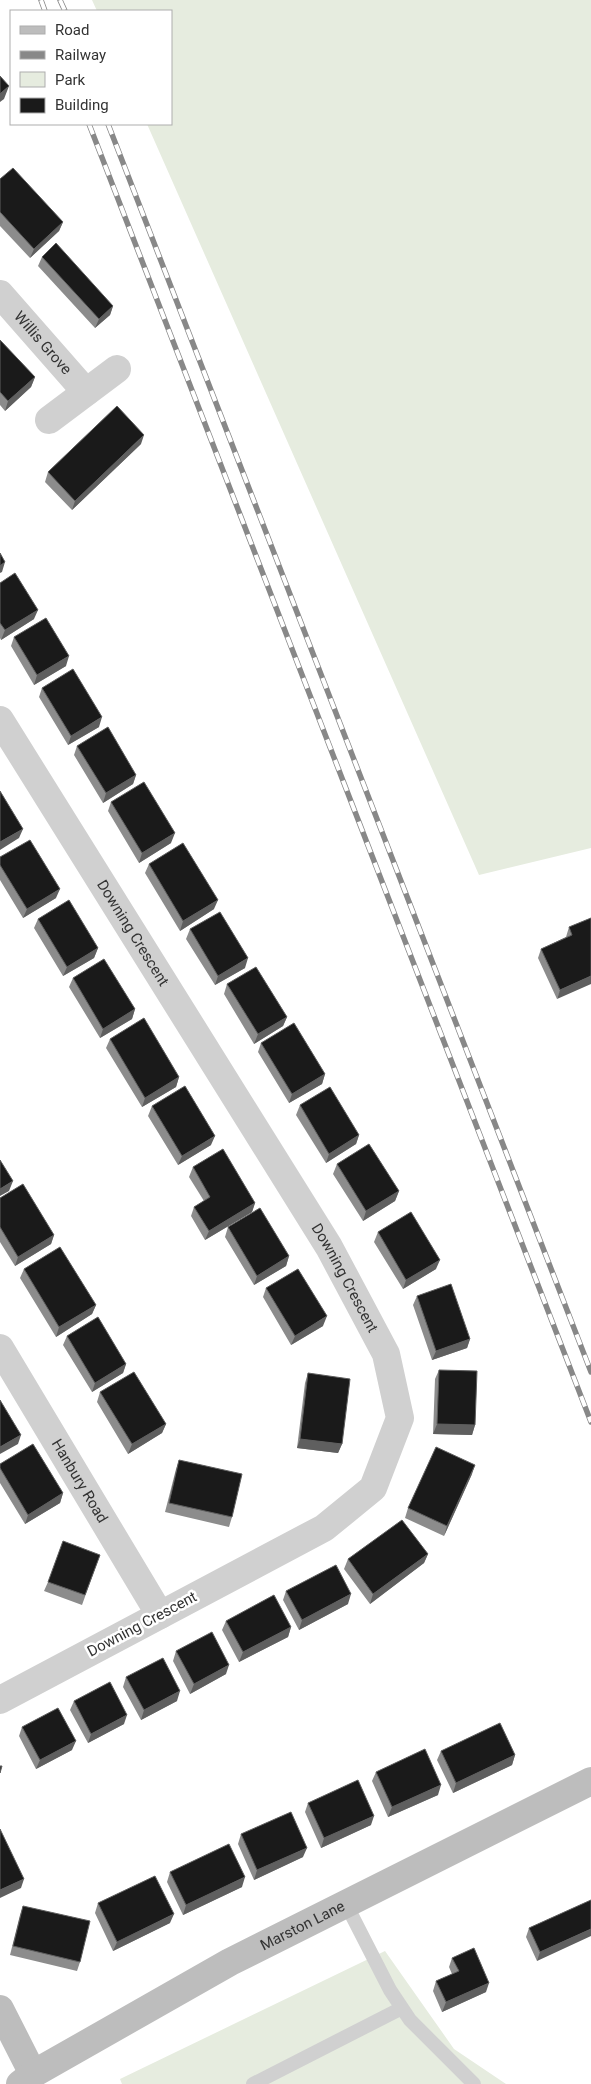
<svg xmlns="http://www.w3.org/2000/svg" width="591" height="2084" font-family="Roboto,sans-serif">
<rect width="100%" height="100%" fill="#fff"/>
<!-- green -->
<path fill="#e6ecdf" d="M92 0H591V848L479 875 147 124H171V11H97Z
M385 1951 454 2049 506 2084H122L120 2079Z"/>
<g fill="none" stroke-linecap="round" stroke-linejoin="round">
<!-- lane -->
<path stroke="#d0d0d0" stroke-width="14" d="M346 1904 390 1990 410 2020 474 2084
M253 2084 402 2008"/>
<!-- street -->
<g stroke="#d0d0d0" stroke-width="28">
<path id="s1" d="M0 294 86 392"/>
<path d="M49 420 117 369"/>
<path id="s2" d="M0 720 329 1247 386 1354 400 1418 373 1488 324 1528 0 1700"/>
<path id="s3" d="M0 1348 160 1615"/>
</g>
<!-- secondary -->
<g stroke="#bdbdbd" stroke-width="28">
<path d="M0 2009 33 2074"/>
<path id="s4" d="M20 2084 33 2074 230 1962 591 1781"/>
</g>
<!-- rail casing -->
<g stroke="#888" stroke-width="5.5">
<path id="rail" d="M41 0 45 11
M60 0 65 11
M89 124 591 1422
M108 124 591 1372"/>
</g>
<!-- rail -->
<use href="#rail" stroke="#fff" stroke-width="4" stroke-dasharray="11" stroke-linecap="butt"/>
</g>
<!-- wall -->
<path fill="#8c8c8c" d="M0 179 63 222 59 231 30 258 0 226Z
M42 257 113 306 110 315 95 328 38 266Z
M0 340 35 377 31 387 5 411 0 405Z
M141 444 72 510 45 482 48 472Z
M0 583 34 619 1 640 0 638Z
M14 637 66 666 34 685 11 646Z
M42 688 99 727 68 745 39 697Z
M77 746 136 775 133 784 103 803 74 755Z
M111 802 171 843 139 863 108 811Z
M0 857 56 898 23 918 0 880Z
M149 864 214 909 180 931 145 873Z
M591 918 557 999 538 958 541 949 566 937 569 927Z
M38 919 98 948 94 958 63 976 34 928Z
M190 929 245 968 215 985 186 939Z
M73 978 135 1009 132 1019 100 1038 69 987Z
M227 984 287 1017 283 1026 254 1044 224 994Z
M110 1039 179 1077 176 1087 142 1107 106 1048Z
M261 1043 325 1074 322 1084 289 1103 258 1052Z
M300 1105 359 1135 356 1144 326 1163 296 1115Z
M152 1106 211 1145 178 1165 148 1116Z
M337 1164 399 1191 395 1201 363 1221 333 1174Z
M193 1167 255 1203 252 1212 205 1240 191 1216 194 1207 204 1201 189 1177Z
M0 1198 54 1235 51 1244 15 1266 0 1242Z
M228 1227 289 1256 286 1266 254 1285 225 1237Z
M378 1232 436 1269 403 1289 374 1242Z
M24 1269 96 1305 92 1314 56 1337 20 1278Z
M266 1288 323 1326 291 1345 263 1297Z
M417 1296 470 1339 467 1348 432 1360 413 1305Z
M67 1336 126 1364 123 1373 92 1392 63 1345Z
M439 1370 475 1425 472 1435 433 1434 435 1379Z
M308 1373 342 1444 338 1453 297 1448 305 1383Z
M100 1392 166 1424 162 1433 128 1454 97 1402Z
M179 1460 232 1517 229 1527 165 1512 176 1469Z
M0 1464 63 1493 60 1503 25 1524 0 1483Z
M472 1474 444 1536 405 1518 408 1508Z
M428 1554 424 1563 370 1604 344 1569 348 1559Z
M100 1555 82 1605 44 1591 48 1582Z
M286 1591 348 1604 299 1630 283 1600Z
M226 1621 291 1627 288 1637 239 1662 222 1630Z
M176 1651 226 1674 190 1694 173 1661Z
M126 1677 177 1701 141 1720 123 1687Z
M74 1701 124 1724 88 1743 70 1710Z
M22 1727 72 1750 36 1769 19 1736Z
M441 1751 515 1755 512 1765 453 1793 437 1760Z
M376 1772 438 1795 388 1817 372 1781Z
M308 1803 371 1825 321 1848 305 1812Z
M241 1834 303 1857 254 1880 238 1844Z
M170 1872 242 1887 183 1915 167 1882Z
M591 1900 537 1961 526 1937 529 1928Z
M98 1903 170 1923 113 1951 95 1913Z
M23 1906 80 1962 77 1971 10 1955 20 1915Z
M452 1958 486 1992 442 2012 433 1991 436 1981 452 1974 449 1967Z"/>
<!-- shaded-wall -->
<path fill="#5f5f5f" d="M9 86 4 99 0 102V94Z
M63 222 59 231 30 258 34 249Z
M113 306 110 315 95 328 99 319Z
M35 377 31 387 5 411 8 401Z
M144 435 141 444 72 510 75 501Z
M5 562 2 572 0 573V566Z
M38 610 34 619 1 640 5 630Z
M69 656 66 666 34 685 37 675Z
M102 717 99 727 68 745 71 736Z
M136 775 133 784 103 803 106 793Z
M23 829 19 838 0 850V842Z
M175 833 171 843 139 863 142 853Z
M60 889 56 898 23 918 27 909Z
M218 900 214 909 180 931 183 921Z
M98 948 94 958 63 976 67 967Z
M248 958 245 968 215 985 218 976Z
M591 976V984L557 999 560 990Z
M135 1009 132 1019 100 1038 103 1029Z
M287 1017 283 1026 254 1044 258 1034Z
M325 1074 322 1084 289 1103 292 1094Z
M179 1077 176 1087 142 1107 145 1098Z
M359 1135 356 1144 326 1163 329 1154Z
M215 1136 211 1145 178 1165 182 1156Z
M13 1181 9 1191 0 1196V1189Z
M399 1191 395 1201 363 1221 366 1211Z
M255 1203 252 1212 205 1240 209 1231Z
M54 1235 51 1244 15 1266 18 1257Z
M289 1256 286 1266 254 1285 257 1276Z
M440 1260 436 1269 403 1289 406 1280Z
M96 1305 92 1314 56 1337 59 1327Z
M327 1316 323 1326 291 1345 295 1336Z
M470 1339 467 1348 432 1360 436 1351Z
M126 1364 123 1373 92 1392 95 1383Z
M166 1424 162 1433 128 1454 132 1444Z
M437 1424 475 1425 472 1435 433 1434Z
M21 1435 18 1444 0 1454V1447Z
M300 1439 342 1444 338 1453 297 1448Z
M475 1465 472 1474 444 1536 447 1526Z
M63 1493 60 1503 25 1524 28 1515Z
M428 1554 424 1563 370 1604 373 1594Z
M351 1594 348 1604 299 1630 302 1620Z
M291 1627 288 1637 239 1662 243 1652Z
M229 1665 226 1674 190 1694 194 1684Z
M180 1691 177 1701 141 1720 144 1710Z
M127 1715 124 1724 88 1743 91 1734Z
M76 1741 72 1750 36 1769 40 1760Z
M515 1755 512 1765 453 1793 456 1783Z
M441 1785 438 1795 388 1817 392 1807Z
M374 1816 371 1825 321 1848 324 1838Z
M307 1848 303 1857 254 1880 257 1870Z
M245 1877 242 1887 183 1915 186 1905Z
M24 1879 21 1888 0 1898V1890Z
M174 1914 170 1923 113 1951 117 1942Z
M591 1929V1936L537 1961 540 1952Z
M489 1983 486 1992 442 2012 446 2002Z"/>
<!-- building -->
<path fill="#1a1a1a" stroke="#5f5f5f" d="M0 76 9 86 0 94Z
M13 168 63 222 34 249 0 212V179Z
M56 243 113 306 99 319 42 257Z
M0 340 35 377 8 401 0 392Z
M117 406 144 435 75 501 48 472Z
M0 553 5 562 0 566Z
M15 573 38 610 5 630 0 623V583Z
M46 618 69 656 37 675 14 637Z
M73 669 102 717 71 736 42 688Z
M108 727 136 775 106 793 77 746Z
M144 782 175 833 142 853 111 802Z
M0 791 23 829 0 842Z
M30 840 60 889 27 909 0 865V857Z
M183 843 218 900 183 921 149 864Z
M69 900 98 948 67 967 38 919Z
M220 912 248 958 218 976 190 929Z
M591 918V976L560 990 541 949 572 935 569 927Z
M104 959 135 1009 103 1029 73 978Z
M256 967 287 1017 258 1034 227 984Z
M144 1018 179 1077 145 1098 110 1039Z
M294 1023 325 1074 292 1094 261 1043Z
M185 1086 215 1136 182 1156 152 1106Z
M330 1087 359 1135 329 1154 300 1105Z
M369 1144 399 1191 366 1211 337 1164Z
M223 1149 255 1203 209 1231 194 1207 210 1197 193 1167Z
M0 1160 13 1181 0 1189Z
M23 1184 54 1235 18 1257 0 1227V1198Z
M260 1208 289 1256 257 1276 228 1227Z
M411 1212 440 1260 406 1280 378 1232Z
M60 1247 96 1305 59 1327 24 1269Z
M298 1269 327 1316 295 1336 266 1288Z
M451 1284 470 1339 436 1351 417 1296Z
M98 1317 126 1364 95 1383 67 1336Z
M439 1370 477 1371 475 1425 437 1424Z
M134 1372 166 1424 132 1444 100 1392Z
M308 1373 350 1379 342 1444 300 1439Z
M0 1400 21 1435 0 1447Z
M33 1444 63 1493 28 1515 0 1468V1464Z
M436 1447 475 1465 447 1526 408 1508Z
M179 1460 242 1474 232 1517 169 1503Z
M402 1520 428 1554 373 1594 348 1559Z
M63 1541 100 1555 85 1595 48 1582Z
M336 1565 351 1594 302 1620 286 1591Z
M274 1595 291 1627 243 1652 226 1621Z
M212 1632 229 1665 194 1684 176 1651Z
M163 1658 180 1691 144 1710 126 1677Z
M110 1682 127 1715 91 1734 74 1701Z
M58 1708 76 1741 40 1760 22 1727Z
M500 1723 515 1755 456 1783 441 1751Z
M425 1749 441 1785 392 1807 376 1772Z
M0 1766H2L0 1773Z
M358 1780 374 1816 324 1838 308 1803Z
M291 1812 307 1848 257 1870 241 1834Z
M0 1829 24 1879 0 1890Z
M229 1844 245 1877 186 1905 170 1872Z
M155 1876 174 1914 117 1942 98 1903Z
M591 1900V1929L540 1952 529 1928Z
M23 1906 90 1921 80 1962 13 1946Z
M474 1948 489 1983 446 2002 436 1981 459 1971 452 1958Z"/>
<g text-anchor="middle" stroke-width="5" stroke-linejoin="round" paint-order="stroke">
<!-- street labels -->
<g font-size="15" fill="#333" stroke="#fff">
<text dy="5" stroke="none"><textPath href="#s1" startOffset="65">Willis Grove</textPath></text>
<text dy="5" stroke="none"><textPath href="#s2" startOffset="251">Downing Crescent</textPath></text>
<text dy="5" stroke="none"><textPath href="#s2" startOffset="656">Downing Crescent</textPath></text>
<text dy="5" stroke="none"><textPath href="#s3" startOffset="155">Hanbury Road</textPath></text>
<text transform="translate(142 1624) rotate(-28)" y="5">Downing Crescent</text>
<text dy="5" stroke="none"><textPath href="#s4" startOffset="324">Marston Lane</textPath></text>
</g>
</g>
<!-- legend -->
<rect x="10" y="10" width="162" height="115" fill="#ffffff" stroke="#adadad"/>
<rect x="20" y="26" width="25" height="8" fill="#bdbdbd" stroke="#adadad"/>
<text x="55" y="35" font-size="15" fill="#333333">Road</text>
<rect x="20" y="51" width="25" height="8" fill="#888888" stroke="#adadad"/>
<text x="55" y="60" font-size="15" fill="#333333">Railway</text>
<rect x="20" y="72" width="25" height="15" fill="#e6ecdf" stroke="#adadad"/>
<text x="55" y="85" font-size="15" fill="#333333">Park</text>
<rect x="20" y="98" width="25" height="15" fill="#1a1a1a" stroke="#adadad"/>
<text x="55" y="110" font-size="15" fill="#333333">Building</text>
</svg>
